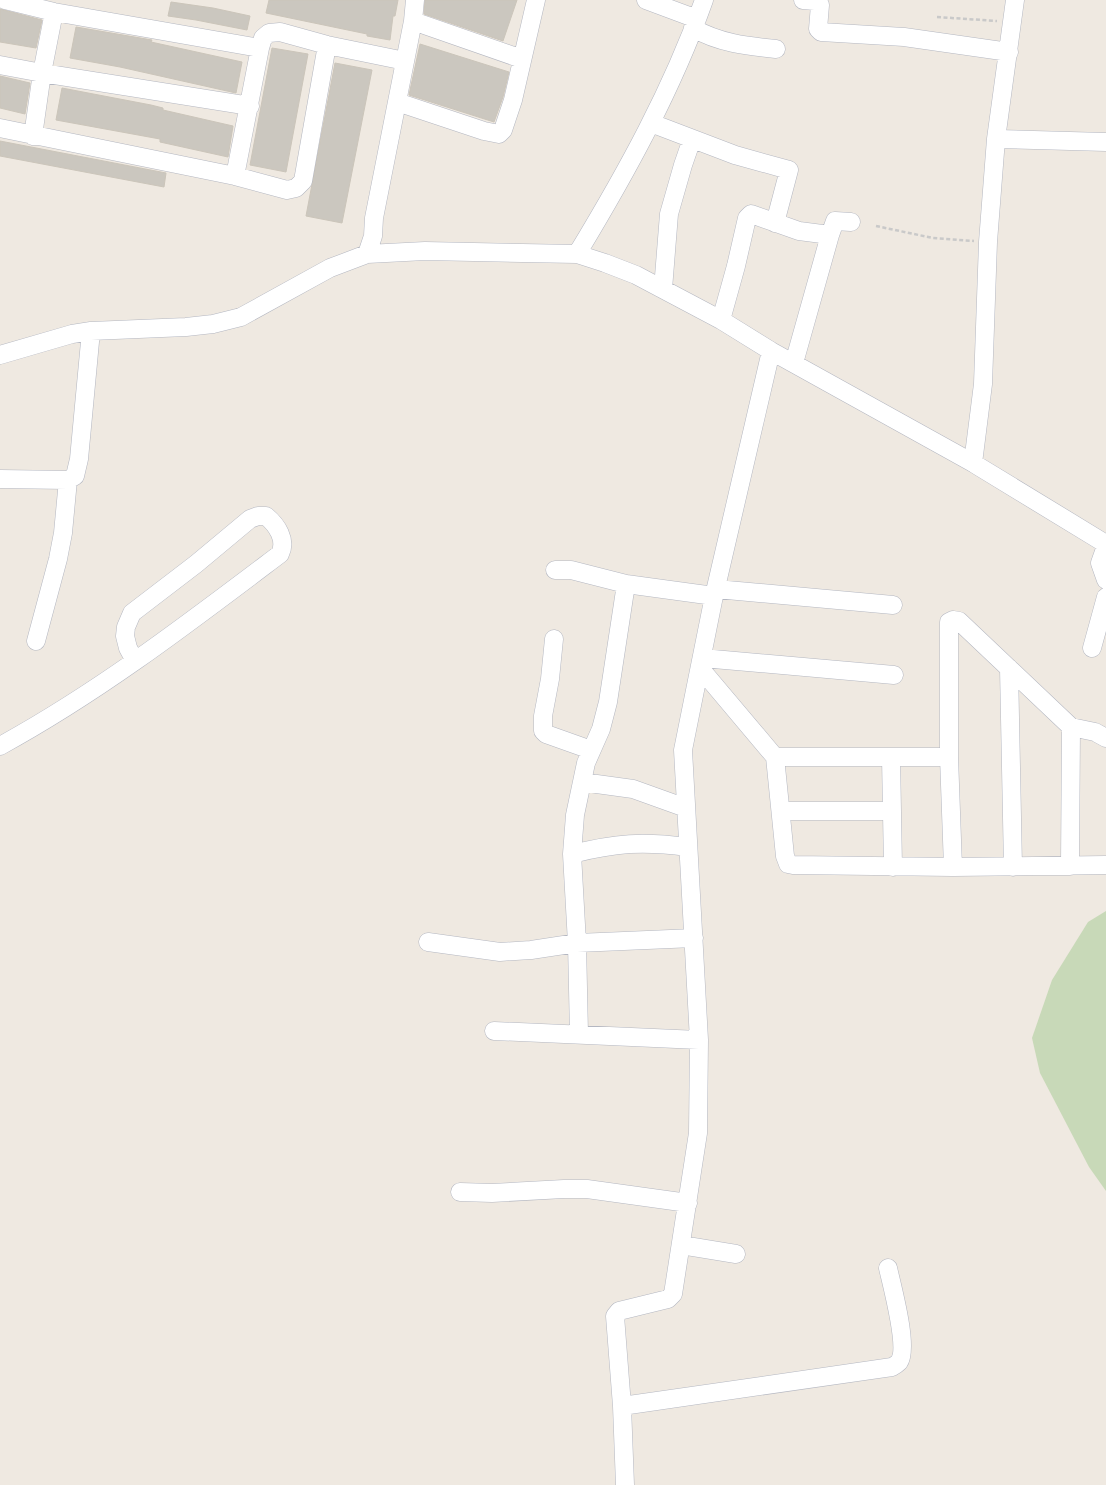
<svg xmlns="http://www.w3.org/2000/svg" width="1106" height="1485" font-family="'Space Grotesk',sans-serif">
<rect width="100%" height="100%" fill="#efe9e1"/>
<!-- cemetery -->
<path fill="#c8d9b8" d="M1106 911V1191L1089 1167 1040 1073 1032 1038 1052 980 1088 922Z"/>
<!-- building -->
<path fill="#cbc7bf" stroke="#cbc5ba" d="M269 0H398L395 16H393L390 40 367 36V34L266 13Z
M425 0H517L503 41 424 14Z
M171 2 213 8 250 16 247 30 196 20 168 16Z
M0 9 42 20 36 48 0 42Z
M76 27 152 40 151 42 242 62 236 93 120 67 70 58Z
M420 44 509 72 503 97 494 122 409 95Z
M272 48 308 54 286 172 250 165Z
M335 63 372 70 342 223 306 216Z
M0 76 30 83 25 114 0 108Z
M62 88 151 105 163 108V110L233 126 228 157 160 142V139L56 120Z
M0 141 166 173 164 187 0 156Z"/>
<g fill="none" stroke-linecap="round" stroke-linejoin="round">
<!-- minor casing -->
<g stroke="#b4b7c1" stroke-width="19">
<path id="minor" d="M5 0 54 12 260 48
M646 0 697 19
M803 0 815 1 820 5 818 29 821 32 904 37 1009 52
M413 21 522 59
M693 28C719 43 746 46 776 49
M0 65 42 73 250 106
M397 102 484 131 499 134 503 130 513 100 536 0
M651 123 735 155 789 170 775 223
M0 128 235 176 287 190 296 188 303 181 327 45
M33 136 42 73 54 12
M996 139 1106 142
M235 176 260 48 263 38 269 33 280 32 327 45 405 61
M367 254 373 236 374 218 413 21 415 0
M577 254C626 173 672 90 704 0
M663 289 669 214 683 165 692 139
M721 320 736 266 747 218 751 214 799 231 830 235 835 221 851 222
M0 355 72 334 91 331 186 327 213 324 241 317 330 268 367 254 425 251 577 254 605 263 636 275 721 320 771 351 973 463 1106 544
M794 363 830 235
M973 463 983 384 988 242 996 139 1015 0
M0 479 68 480 75 476 79 459 91 331
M1106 546 1100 563 1106 580
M555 570H571L626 584 714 596
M716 589 893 605
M554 639 550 679 543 716V731L546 734 591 750
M36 641 58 559 63 533 68 480
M1092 648 1106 597
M702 658 894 675
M700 668 775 757 785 856 788 864 793 865 953 867 1106 865
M1009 668 1013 867
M1071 727 1095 732 1106 738
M0 746C99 692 190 622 280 554 287 540 277 525 266 516H258L250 519 196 564 132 613 126 627 125 636 128 648 135 661
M775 757H949
M891 757 893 867
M582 782 633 789 686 808
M781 811H892
M572 854C616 843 642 841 688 847
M953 867 949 757V622L953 620 959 621 1071 727 1070 866
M428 942 500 952 531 950 577 943 694 938
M494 1031 699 1040
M579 1034 577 943 572 854 575 815 586 763 601 729 608 702 626 584
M460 1192 492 1193 564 1189H587L688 1203
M681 1245 736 1254
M622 1406 892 1367C894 1366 897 1364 899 1362 909 1348 892 1286 888 1268
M625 1485 622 1406 615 1316 619 1311 668 1299 673 1294 698 1133 699 1040 683 750 714 596 771 351"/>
</g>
<!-- path -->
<path stroke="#c9c9c9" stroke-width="2.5" stroke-dasharray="4 2.5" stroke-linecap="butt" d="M937 17 997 21
M876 226 933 238 974 241"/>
<!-- minor -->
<use href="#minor" stroke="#fff" stroke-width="18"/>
</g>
</svg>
